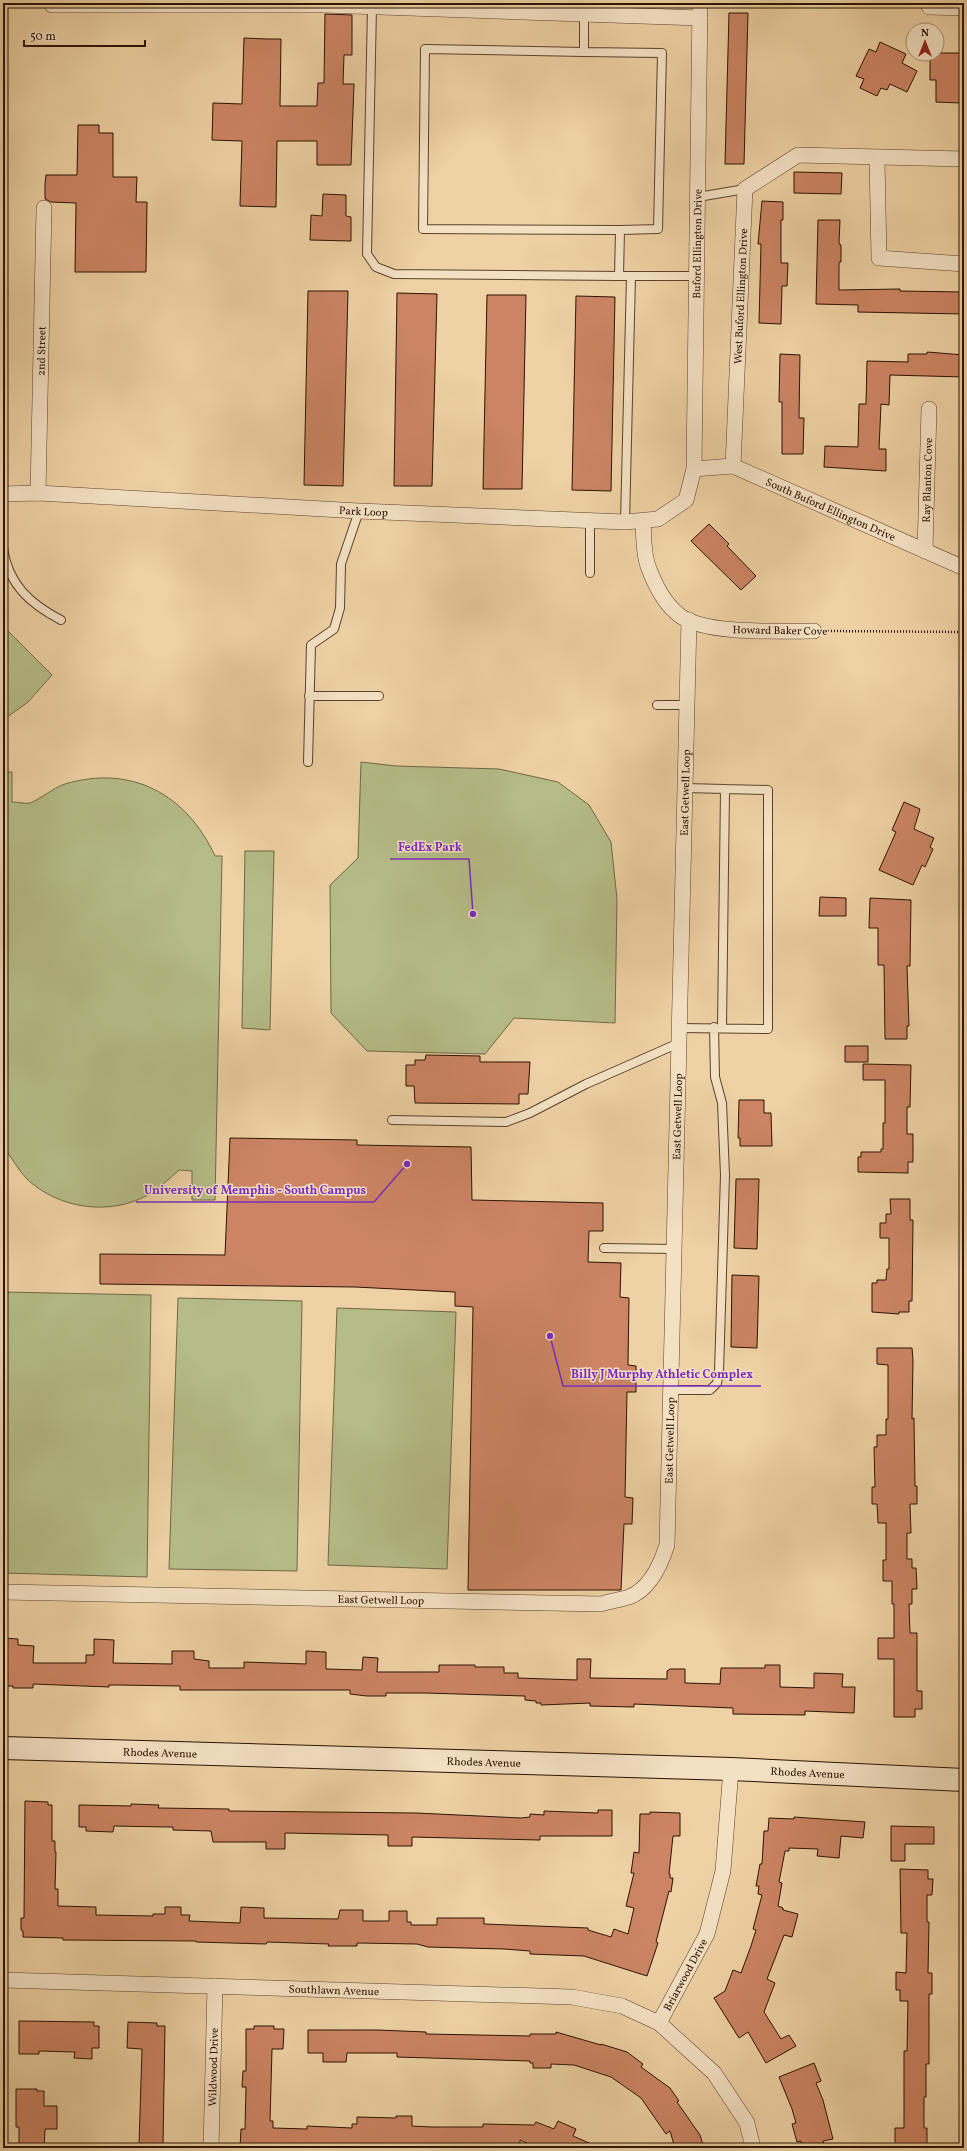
<svg xmlns="http://www.w3.org/2000/svg" width="967" height="2151" font-family="Vollkorn,serif">
<rect width="100%" height="100%" fill="#eed1a4"/>
<filter id="stains"><feTurbulence type="fractalNoise" baseFrequency=".005" numOctaves="4"/><feColorMatrix values="0 0 0 0 .2 0 0 0 0 .09 0 0 0 0 .02 0 0 0 .5 -.17"/></filter>
<radialGradient id="worn" r=".72"><stop offset=".6" stop-color="#630" stop-opacity="0"/><stop offset="1" stop-color="#630" stop-opacity=".3"/></radialGradient>
<!-- green -->
<path fill="#b5bc88" stroke="#706845" d="M3 626 52 675 28 702 3 720Z
M361 762 396 766 499 769 558 782 589 805 611 842 617 899 615 1023 514 1018 485 1054 367 1051 331 1013 330 885 358 858Z
M3 772H12V802C17 802 25 804 30 803 39 800 53 788 65 784 132 764 187 795 215 856H222L215 1200H192V1171L179 1170C169 1179 160 1188 148 1195 110 1216 60 1209 28 1180 18 1170 11 1157 3 1145Z
M245 851H274L270 1030 242 1028Z
M3 1292 151 1295 147 1577 3 1573Z
M178 1298 302 1301 297 1571 169 1569Z
M337 1308 456 1312 447 1569 328 1565Z"/>
<!-- building -->
<path fill="#cc8464" stroke="#2b1302" d="M729 13H748L744 164H725Z
M325 14 352 15V55H344L343 84H354L351 165H317V141H277L276 207 240 206 242 141 212 140 213 103 242 104 244 38 267 39H281L280 106H317L318 83H324Z
M880 42 906 54 902 63 917 71 907 92 890 84 887 90 881 88 877 96 860 88 864 79 856 76 869 49 876 52Z
M937 53H964V81H961V103L936 102V80H930V54Z
M78 125H99V133H113V177H137L136 202H147L146 272H75L76 203 51 202 45 199V184L46 175H77Z
M794 172 842 173 841 194 794 193Z
M323 194 346 195V216L351 217V241L310 240 311 215 322 216Z
M762 201 783 202V220H781V263H788L787 286H782L781 324 759 323 761 244H758Z
M818 220H840L839 244 841 245V262H839V290L900 289V291L964 292V314L858 312V305L816 304Z
M308 291H348L343 486 304 485Z
M397 293 437 294 432 486H394Z
M487 295H526L522 489H483Z
M576 296 615 297 611 491 572 490Z
M927 352 964 355V377L890 375 889 405 881 404 879 449H886V471L824 467 825 446 858 447 859 404H866L867 361 908 362V354H927Z
M780 354 800 355 799 418H804L803 454H782V402H779Z
M709 524 729 544 727 546 756 576 741 590 691 541Z
M904 802 920 809 914 829 934 838 930 847 933 849 925 867 922 865 913 885 879 870 896 832 892 830Z
M820 897 846 898V916H819Z
M870 898 911 900 910 966H907L909 1026H907V1039H885L884 965H878V928H869Z
M845 1046H868V1062H845Z
M426 1055 480 1056V1062H530L528 1094H519V1104L415 1103 414 1086H406V1065H415V1060H425Z
M863 1064 911 1065 910 1107H907V1134H913V1162H908V1173L858 1172V1157H861V1152H881V1149H883V1123H885V1080H863Z
M739 1100H764V1113H771L772 1146H740V1138H738Z
M230 1138 357 1140V1145L471 1147 472 1200 603 1203V1231H589L588 1262 621 1263 620 1297 629 1298 628 1365 636 1366V1392H627L625 1497 633 1498 632 1524H624L621 1590H468L473 1307 455 1306V1292L355 1287 100 1284V1254L225 1255Z
M736 1179H759L757 1249 734 1248Z
M890 1199H910V1220H913L912 1301H909V1312H899V1314L872 1312V1283H877V1280H886L887 1269H889V1238H880V1223H886V1214H891Z
M732 1275 759 1276 757 1348 731 1347Z
M877 1348H912L913 1360 912 1419 914 1418 915 1486H917V1504H910L911 1533H907V1559H912V1568H916L917 1589H912V1604H909L910 1633H917V1691H922V1709H915V1717H894V1659H878V1638H894V1604H892V1581H883V1560H886V1523H878L877 1504H872V1487H875L874 1447H877V1435H886V1419H888V1365L877 1364Z
M3 1638 18 1639V1645L34 1646 33 1663H86V1655H94V1639L114 1640 113 1663 172 1664V1651H194V1659L209 1661V1668H244V1662L306 1664V1651L326 1652V1669L362 1670 363 1657 378 1658 377 1672H439V1665H475V1667H504V1673H518V1678L577 1680V1659H591L590 1678 667 1679V1671L670 1669H685V1683L720 1684 721 1668H765V1665H780V1687L814 1688V1673L843 1674 842 1687H855L854 1713 805 1711V1715L733 1714V1708L634 1704V1707L590 1706V1703L541 1705V1703H536V1701L525 1700V1696L425 1693H386V1696H367L350 1694V1690H180V1686L119 1685H109V1687L33 1684V1688H13V1686H3Z
M25 1801 48 1802V1805H52V1841H55V1852H56L55 1889H58V1906L96 1907V1915L153 1916V1914H165V1907H181V1915H190L189 1921 240 1923 241 1907 264 1908V1918L338 1919 340 1910H363V1921H389V1911H407V1922H411V1925H437V1918H484V1924L588 1928V1930L611 1937 614 1929 628 1934 634 1908 626 1906 634 1873H631L634 1852 639 1853 640 1814H650V1812L680 1813V1836H673L669 1874H670V1878H673L671 1892 669 1891 656 1942 658 1943 647 1976 584 1956 530 1954V1951L504 1949 428 1947 417 1944 357 1943V1946H328L329 1944 267 1942 266 1944 196 1942V1941L63 1940V1938L23 1937V1931L21 1930V1918H24Z
M131 1804 159 1805 158 1808 229 1809V1811L416 1813 521 1818 530 1817V1814L544 1815V1811L598 1813V1810H612V1836H540V1840L412 1837V1846H388V1835L285 1833V1849H266V1842H213L211 1831 173 1830V1827H167L114 1826 113 1832 86 1831V1827H79V1805L131 1806Z
M794 1817 865 1822 863 1838 841 1836 839 1858 817 1856 818 1849 789 1848V1851H785L779 1882 782 1883 778 1906 783 1908V1910L798 1914 792 1937 784 1935 767 1979 775 1983 764 2012 781 2039 789 2035 796 2046 766 2063 748 2032 739 2038 714 1998 725 1991 733 1970 741 1973 751 1946 756 1930 753 1929 762 1895 758 1894 759 1886H756L760 1864H762L764 1831H768L769 1818 794 1819Z
M891 1826 934 1827V1844H905V1861H891Z
M900 1869 928 1870V1879H933L932 1895H927V1922H929L928 1973H932V1994H929V2064H926V2097H924V2128H927V2148H895V2128H904V2051H907L908 2001H900V1990H896V1972L906 1973 907 1933H901Z
M19 2021 94 2022V2026H99V2048H92V2059L74 2058 75 2052 39 2051V2054H19Z
M128 2022 157 2023V2026H165L163 2146 139 2145 142 2049 127 2048Z
M254 2026H274V2029H284L283 2049H272L270 2121H273V2128L307 2129V2126L352 2128V2124H357V2117L396 2118V2116H412V2126L431 2127H483V2124L534 2125 536 2122 554 2129 558 2121 576 2129 573 2136 601 2148H538L520 2140V2148H240L241 2129H245L246 2087H242L243 2071H246V2029H254Z
M308 2030H378L426 2032V2034L530 2036V2034H556V2032L601 2045V2044L627 2052 643 2064 641 2067 670 2088 679 2101 677 2102 700 2135 704 2148H675L670 2131 666 2134 641 2098 611 2077 574 2065 551 2064V2068H533V2063H530V2061L397 2057V2053H347L346 2062H323V2053H308Z
M814 2063 821 2081 816 2083 823 2100 833 2139 823 2141 825 2148H802L801 2141 797 2142 792 2124 796 2123 792 2109 779 2077Z
M16 2089H37V2091H44V2106H57V2129H45L44 2148H22V2145H19V2127H16Z"/>
<g fill="none" stroke-linecap="round" stroke-linejoin="round">
<!-- service casing -->
<g stroke="#5c422a" stroke-width="10">
<path id="service" d="M584 3V52L662 53 658 229 620 230 619 276H697
M372 7 367 254 376 267 394 274 619 276
M584 52 425 49 423 229 620 230
M698 197 745 189
M625 522 631 276
M3 548C8 584 30 604 61 620
M590 573V521
M309 696H379
M657 705H687
M308 762 311 645 334 629 340 608 341 564 359 511
M685 788 725 789
M679 1028 768 1029V790L725 789 722 1027
M392 1120 506 1122 530 1113 586 1084 679 1043
M604 1248 674 1249
M671 1390H710L717 1383 719 1372 725 1175 722 1103 715 1077 714 1027"/>
</g>
<!-- minor casing -->
<g stroke="#5c422a" stroke-width="16">
<g id="minor">
<path d="M52 3V5H323L700 18"/>
<path d="M929 3V7L964 8"/>
<path d="M877 158 879 258 964 264"/>
<path id="s1" d="M733 466 745 189 798 155 964 159"/>
<path id="s2" d="M694 469 733 466 964 568"/>
<path id="s3" d="M38 493 44 208"/>
<path id="s4" d="M3 494 38 493 359 511 625 522 658 519 686 500 694 469 700 3"/>
<path d="M643 521C644 535 643 553 648 566 654 583 664 603 679 615 704 635 781 631 814 631"/>
<path id="s5" d="M925 551 929 409"/>
<path id="s6" d="M3 1592 601 1604C610 1601 620 1600 629 1597 650 1589 661 1564 667 1545L689 620"/>
<path id="s7" d="M3 1980 572 1997 622 2006 659 2023 714 2073 747 2123 753 2148"/>
<path id="s8" d="M659 2023 707 1934 723 1871 731 1769"/>
<path id="s9" d="M211 2148 215 1986"/>
</g>
</g>
<!-- secondary casing -->
<g stroke="#2b1302" stroke-width="24">
<g id="secondary">
<path id="s10" d="M3 1748 731 1769 964 1780"/>
</g>
</g>
<!-- path -->
<path stroke="#2b1302" stroke-width="2.5" stroke-dasharray="1 2" stroke-linecap="butt" d="M828 631 964 632"/>
<!-- service -->
<use href="#service" stroke="#f4e1c4" stroke-width="8"/>
<!-- minor -->
<use href="#minor" stroke="#f4e1c4" stroke-width="15"/>
<!-- secondary -->
<use href="#secondary" stroke="#f4e1c4" stroke-width="22"/>
</g>
<g text-anchor="middle" stroke-width="3" stroke-linejoin="round" paint-order="stroke">
<!-- street labels -->
<g font-size="11" fill="#2b1302" stroke="#f4e1c4">
<text dy="4" stroke="none"><textPath href="#s4" startOffset="947">Buford Ellington Drive</textPath></text>
<text dy="4" stroke="none"><textPath href="#s1" startOffset="170">West Buford Ellington Drive</textPath></text>
<text dy="4" stroke="none"><textPath href="#s3" startOffset="142">2nd Street</textPath></text>
<text dy="4" stroke="none"><textPath href="#s5" startOffset="71">Ray Blanton Cove</textPath></text>
<text dy="4" stroke="none"><textPath href="#s2" startOffset="146">South Buford Ellington Drive</textPath></text>
<text dy="4" stroke="none"><textPath href="#s4" startOffset="361">Park Loop</textPath></text>
<text transform="translate(780 630) rotate(1)" y="4">Howard Baker Cove</text>
<text dy="4" stroke="none"><textPath href="#s6" startOffset="1446">East Getwell Loop</textPath></text>
<text dy="4" stroke="none"><textPath href="#s6" startOffset="1122">East Getwell Loop</textPath></text>
<text dy="4" stroke="none"><textPath href="#s6" startOffset="798">East Getwell Loop</textPath></text>
<text dy="4" stroke="none"><textPath href="#s6" startOffset="378">East Getwell Loop</textPath></text>
<text dy="4" stroke="none"><textPath href="#s10" startOffset="157">Rhodes Avenue</textPath></text>
<text dy="4" stroke="none"><textPath href="#s10" startOffset="481">Rhodes Avenue</textPath></text>
<text dy="4" stroke="none"><textPath href="#s10" startOffset="805">Rhodes Avenue</textPath></text>
<text dy="4" stroke="none"><textPath href="#s8" startOffset="55">Briarwood Drive</textPath></text>
<text dy="4" stroke="none"><textPath href="#s7" startOffset="331">Southlawn Avenue</textPath></text>
<text dy="4" stroke="none"><textPath href="#s9" startOffset="81">Wildwood Drive</textPath></text>
</g>
</g>
<!-- callouts -->
<path fill="none" stroke="#7b2cbf" stroke-width="1.5" d="M473 914L469 859H390M407 1164L374 1202H136M550 1336L563 1386H761"/>
<g fill="#7b2cbf" stroke="#f4e1c4" stroke-width="1.5">
<circle cx="473" cy="914" r="4"/>
<circle cx="407" cy="1164" r="4"/>
<circle cx="550" cy="1336" r="4"/>
</g>
<g font-size="12" text-anchor="middle" font-weight="bold" fill="#7b2cbf" stroke="#f4e1c4" stroke-width="3" stroke-linejoin="round" paint-order="stroke">
<text x="430" y="851">FedEx Park</text>
<text x="255" y="1194">University of Memphis - South Campus</text>
<text x="662" y="1378">Billy J Murphy Athletic Complex</text>
</g>
<!-- margin -->
<rect width="967" height="2151" fill="none" stroke="#eed1a4" stroke-width="16"/>
<rect x="4" y="4" width="959" height="2143" fill="none" stroke="#2b1302" stroke-width="2"/>
<rect x="8" y="8" width="951" height="2135" fill="none" stroke="#2b1302"/>
<!-- north arrow -->
<g transform="translate(925 42)"><circle r="19" fill="#f4e1c4" stroke="#a48f76"/>
<path d="M0-3L7 15L0 10L-7 15Z" fill="#8f2418"/>
<text y="-6" font-size="11" font-weight="bold" text-anchor="middle" fill="#2b1302">N</text>
</g>
<!-- scale -->
<path d="M24 40v6h121v-6" fill="none" stroke="#2b1302" stroke-width="2"/>
<text x="30" y="40" font-size="12" fill="#2b1302" stroke="#f4e1c4" stroke-width="3" paint-order="stroke">50 m</text>
<rect width="100%" height="100%" filter="url(#stains)"/>
<rect width="100%" height="100%" fill="url(#worn)"/>
</svg>
